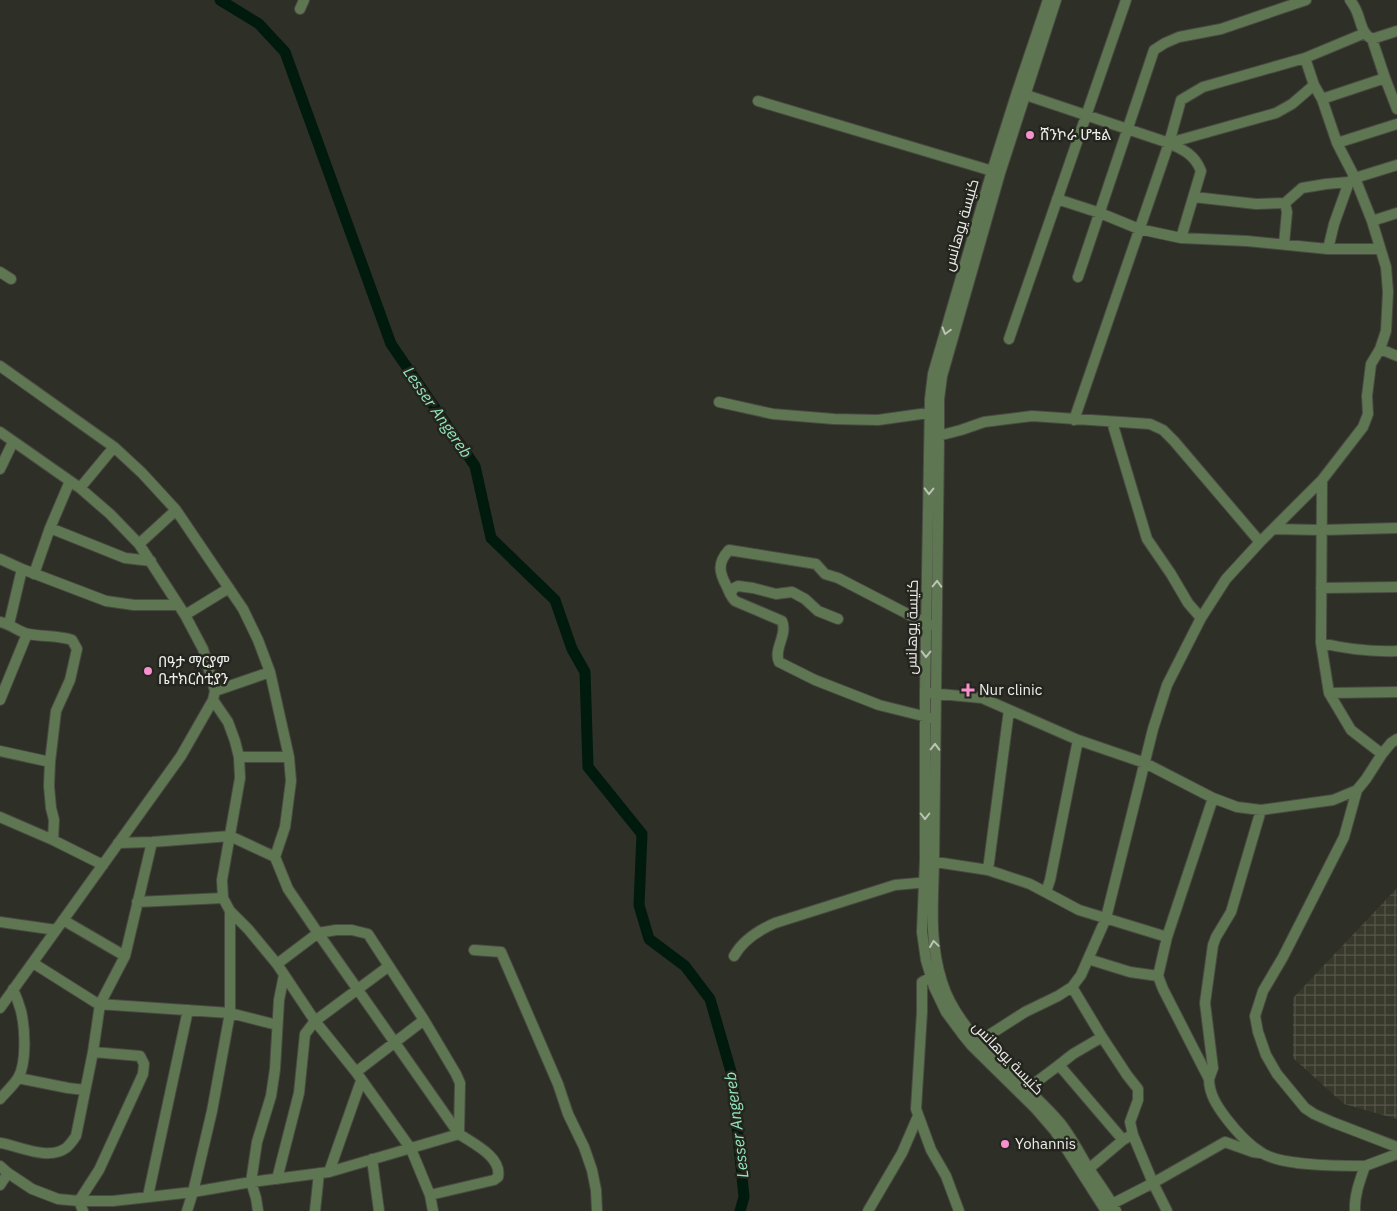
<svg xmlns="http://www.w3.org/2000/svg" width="1397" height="1211" font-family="'IBM Plex Sans',Cairo,'Noto Sans Ethiopic',sans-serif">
<defs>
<pattern id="industrial-grid" width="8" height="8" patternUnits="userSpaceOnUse" patternTransform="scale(1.25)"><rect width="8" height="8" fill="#38392b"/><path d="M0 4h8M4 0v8" fill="none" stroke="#55564a"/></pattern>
</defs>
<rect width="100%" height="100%" fill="#2e2f27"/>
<!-- industrial -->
<path fill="url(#industrial-grid)" d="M1397 888V1119L1344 1104 1293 1058V998Z"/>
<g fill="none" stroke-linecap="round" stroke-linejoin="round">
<!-- river -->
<path stroke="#001a0e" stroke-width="11" d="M220 0 259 24 285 52 391 344 475 466 491 538 555 600 572 649 585 672 588 767 642 834 639 905 649 939 685 966 710 999 732 1075 744 1197 740 1211"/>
<!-- minor casing -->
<g stroke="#494a42" stroke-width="12">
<path id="minor" d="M1048 0 1017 92 992 171 933 374 930 399 925 693V860L922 932 926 960 934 987 946 1012 963 1035 972 1046 1036 1109 1055 1131 1106 1211
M1056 0 1000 173 942 376 939 399V436L934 861C933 904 929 941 942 982 960 1040 1024 1079 1061 1124 1071 1137 1079 1152 1087 1166 1097 1181 1108 1195 1116 1211
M1350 0C1352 3 1355 7 1356 10 1361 20 1361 34 1372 39L1397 31
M300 9 304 0
M1372 39 1385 78 1397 109
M1020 93 1169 143C1184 150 1195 155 1201 171L1181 238
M1322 99 1385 78
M758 101 999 173
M1169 143 1276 113 1292 104 1314 85
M1337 143 1397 124
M1194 197 1256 204 1285 203 1287 212 1284 244
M1057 199 1100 213 1139 229 1181 238 1247 241 1328 249H1380
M1285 203 1302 188 1326 184 1349 182
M1372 221 1397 213
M1328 249 1334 224 1349 182 1355 178 1397 165
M0 272 11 279
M1078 277 1154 50 1165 43 1179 37 1221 29 1306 0
M1009 339 1126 0
M1380 349 1397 356
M0 366 114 447 142 473 176 510 243 609 258 640 270 672 289 757 291 781 285 827 275 857
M719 402 773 414 834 419 878 420 935 412
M1074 420 1169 143 1181 100 1203 87 1305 58 1365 33
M1112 422 1147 539 1171 574 1188 603 1201 618
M0 432 80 488 110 514 139 544 185 615 203 649 215 691 213 700 181 756 0 1008
M934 437 961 430 984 422 1032 416 1150 424 1163 430 1174 441 1260 542
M0 469 13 442
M1322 480 1321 643 1329 693 1351 730 1382 754
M80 488 114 447
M50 528 125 558 151 561
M1273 529 1322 530 1397 528
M139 544 176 510
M0 559 22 569 106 601 134 605H177
M34 574 50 528 70 481
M1321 588 1397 587
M730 594 734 588 738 586 753 588 776 594 792 592 805 599 818 611 838 619
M185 615 229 588
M0 622C11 624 20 633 29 634 43 637 58 635 72 640L77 649 70 680 56 711 50 762 49 786 51 808 54 820 53 840
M9 624 22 569
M1321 643C1346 649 1371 652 1397 651
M215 691 270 672
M929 693 982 698 1078 740 1145 763 1213 798 1237 807 1261 810 1333 800 1357 790
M1329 693 1397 692
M0 700 27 634
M213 700 228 722 235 741 239 757 240 778 222 880 223 898 230 911 248 929 277 964 315 1021 356 1072 411 1149 430 1195 433 1211
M931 718 879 705 815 680 779 662C773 649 788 635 782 621L735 601C731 597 729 592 727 587 719 572 717 563 729 550L816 564 825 574 838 578 927 624 933 625
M1397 739 1391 743 1382 754 1366 779 1357 790 1344 837 1283 957 1263 991 1255 1016 1258 1032 1266 1055 1277 1074 1305 1108 1314 1114 1332 1122 1397 1147
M0 751 50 762
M239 757H289
M1213 798 1167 937 1158 976 1163 989 1209 1079C1209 1094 1217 1106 1226 1118 1236 1131 1247 1144 1262 1153 1282 1166 1339 1166 1365 1166 1360 1180 1354 1196 1355 1211
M0 817 53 840 103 865
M118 843 152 842 230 836 275 857 288 889 318 933 459 1134C474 1144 502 1157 498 1177L494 1180 430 1195
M929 861 988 870 1030 884 1079 910 1167 937
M988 870 1009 710
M1046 892 1050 880 1078 740
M137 902 223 898
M63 920 125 956
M0 922 56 930
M474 950 501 952 558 1084 568 1114 584 1147 592 1170 596 1190 597 1211
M734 956C743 940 759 930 775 923L895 885 929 882
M1088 959 1130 972 1158 976
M33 963 98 1004 230 1013 277 1025
M277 964 318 933 336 930H352L368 934 424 1020 456 1074 460 1083 459 1134
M937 976 931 977 922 982V1012L916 1109 931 1150 946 1176 959 1211
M1072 987 1102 1037 1127 1075 1138 1089V1100L1130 1122 1133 1135 1153 1183 1167 1211
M1102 1037 1073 1054 1059 1065 1123 1140
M975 1044 1025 1012 1058 996 1072 987 1081 975 1106 918 1153 729 1167 685 1201 618 1226 579 1260 542 1322 480 1363 427 1368 414 1367 396 1371 364 1380 349 1386 331 1388 292 1386 267 1372 221 1355 178 1337 143 1322 99 1314 85 1305 58
M356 1072 424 1020
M18 1078 68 1088 85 1090
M1209 1079 1213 1068 1205 1003 1213 945 1216 937 1231 912 1261 810
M1027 1089 1059 1065
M0 1099C6 1092 13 1086 18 1078 27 1063 25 1028 21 1011 19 1004 16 996 13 989
M0 1143C20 1146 48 1161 66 1148 70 1145 73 1140 76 1136L93 1052 100 1004 125 956 152 842
M372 1159 379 1211
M0 1166 8 1173 32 1189 58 1199 79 1201H113L193 1192 251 1182 329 1172 459 1134
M1365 1166 1397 1154
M329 1172 361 1081
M1085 1172 1123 1140 1128 1137
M277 1179 299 1093 305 1034 315 1021 389 966
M0 1185 8 1173
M148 1196 188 1010
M1108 1206 1153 1183 1225 1142 1253 1152 1260 1153
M83 1211 79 1201 99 1170 143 1074 144 1064 140 1056 93 1052
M187 1211 193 1192 212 1111 230 1013V911
M258 1211 256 1198 251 1182 257 1142 271 1096 275 1069 279 1000 284 975
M315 1211 319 1173
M868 1211 902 1153 918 1116"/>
</g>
<!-- minor -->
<use href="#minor" stroke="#5f7653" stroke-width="10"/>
</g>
<!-- one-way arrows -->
<defs><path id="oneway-chevron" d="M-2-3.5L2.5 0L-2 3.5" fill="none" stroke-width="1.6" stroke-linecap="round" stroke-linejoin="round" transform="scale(1.25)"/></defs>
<g stroke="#bbc3b4">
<use href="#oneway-chevron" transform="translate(946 331) rotate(106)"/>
<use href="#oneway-chevron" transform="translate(929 491) rotate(91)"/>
<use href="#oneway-chevron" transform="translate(937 584) rotate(-89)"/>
<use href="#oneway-chevron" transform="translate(926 654) rotate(91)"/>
<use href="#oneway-chevron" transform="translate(935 747) rotate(-89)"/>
<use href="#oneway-chevron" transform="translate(925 816) rotate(90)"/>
<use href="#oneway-chevron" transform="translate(934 944) rotate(-98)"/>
</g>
<!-- markers -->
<g fill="#f790ce" stroke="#24251e" stroke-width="2">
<circle cx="1030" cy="135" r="5"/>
<circle cx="148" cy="671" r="5"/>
<path d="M965.5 682.5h5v5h5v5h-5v5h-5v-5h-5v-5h5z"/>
<circle cx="1005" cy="1144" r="5"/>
</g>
<g text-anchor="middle" stroke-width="5" stroke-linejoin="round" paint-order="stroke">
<!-- poi labels -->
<g font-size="15" fill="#ecede8" stroke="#24251e" text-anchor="start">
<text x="1040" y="140">ሸንኮራ ሆቴል</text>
<text x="158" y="667">በዓታ ማርያም<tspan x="158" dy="17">ቤተክርስቲያን</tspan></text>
<text x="979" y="695">Nur clinic</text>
<text x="1015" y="1149">Yohannis</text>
</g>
<!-- street labels -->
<g font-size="15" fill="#ecede8" stroke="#24251e">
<text transform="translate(961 225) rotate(-74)" y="5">كنيسة يوهانس</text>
<text transform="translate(912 627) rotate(-89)" y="5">كنيسة يوهانس</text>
<text transform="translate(1008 1058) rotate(46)" y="5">كنيسة يوهانس</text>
</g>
<!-- water labels -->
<g font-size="16" font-style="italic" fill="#93e7bb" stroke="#24251e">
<text transform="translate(438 412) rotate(55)" y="6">Lesser Angereb</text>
<text transform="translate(736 1125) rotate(-97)" y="6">Lesser Angereb</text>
</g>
</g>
</svg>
